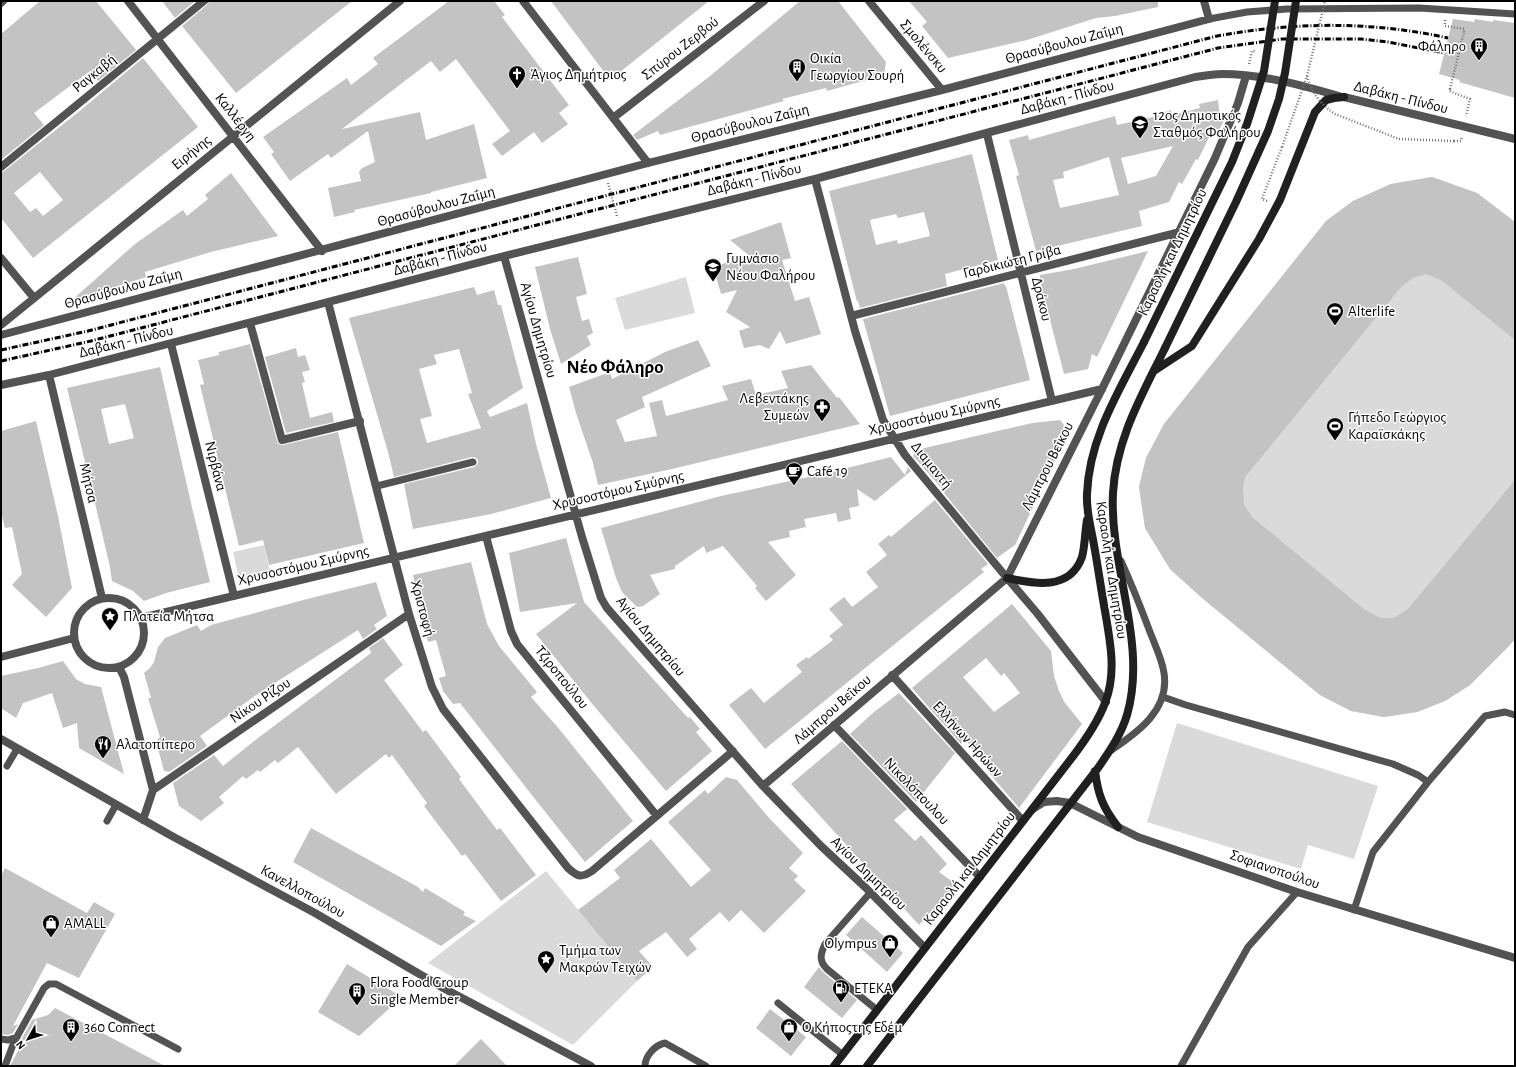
<svg xmlns="http://www.w3.org/2000/svg" width="1516" height="1067" font-family="'Alegreya Sans',sans-serif">
<rect width="100%" height="100%" fill="#fff"/>
<!-- green -->
<path fill="#dadada" d="M1432 177 1477 193 1515 222V639L1508 647 1470 685 1445 701 1417 712 1384 717 1351 711 1320 695 1202 598 1170 569 1145 528 1139 487 1146 458 1164 424 1326 221 1353 201 1391 184Z
M686 277 695 313 625 330 615 298Z
M264 545 271 576 240 583 233 552Z
M1177 723 1378 786 1354 859 1308 845 1301 869 1147 822Z
M546 871 637 981 573 1045 428 963Z"/>
<!-- building -->
<path fill="#c3c3c3" fill-rule="evenodd" d="M40 1H96L136 50 98 81 90 71 34 113 44 125 1 160V34Z
M162 1H195L175 18Z
M209 1H352L236 93 182 26 207 5Z
M449 1H494L505 15 502 17 569 105 559 113 568 124 542 143 534 132 502 156 492 144 510 131 456 59 440 72 431 61 342 129 420 112 426 140 474 124 487 178 431 192V193L354 210 355 212 334 217 328 188 361 181 359 172 362 168 375 162 368 131 331 158 328 154 290 181 271 154 274 152 263 137 347 78 351 85 378 64 373 58Z
M551 1H709L610 80Z
M800 1H838L886 62 884 75 827 91 826 88 782 99 784 101 660 135 658 131 637 140 633 135 710 76Z
M909 1H1158V7L1115 16 1096 18 1027 40 948 58 922 26 927 22Z
M1453 19 1474 22 1475 19 1493 22V20L1515 23V98L1459 82 1460 80 1439 74Z
M143 58 198 127 33 258 1 218V172L4 171 76 114ZM40 172 63 200 43 216 36 208 30 212 14 193Z
M1218 100 1220 117 1225 119 1217 134 1212 131 1198 160 1196 159 1182 184 1179 182 1169 202 1139 211 1142 226 1036 251 1016 176 1019 175 1009 140 1028 135 1029 140 1115 116 1117 125 1158 116V114L1171 110 1172 115 1200 108 1199 104ZM1173 146 1156 176 1128 184 1121 158ZM1109 157 1119 195 1060 208 1053 180 1064 178 1063 172Z
M972 154 998 260 945 274 947 286 860 308 858 301 857 302 829 191ZM924 212 930 236 898 244 897 240 876 245 870 220 896 214 898 218Z
M231 173 278 236 211 252 145 272 146 277 71 301 135 244 183 210 187 216 208 199 205 195Z
M1432 177 1477 193 1515 222V340L1441 280 1425 274 1413 278 1402 286 1245 477 1243 488 1244 505 1252 517 1365 610 1380 618H1394L1408 609 1515 480V639L1508 647 1470 685 1445 701 1417 712 1384 717 1351 711 1320 695 1202 598 1170 569 1145 528 1139 487 1146 458 1164 424 1326 221 1353 201 1391 184Z
M781 222 791 258 782 260 795 301 809 297 821 334 786 344 780 331 769 349 760 345 744 348 739 331 750 327 726 312 737 290 721 294 715 273 719 271 718 265 751 257 730 240Z
M1148 251 1097 357 1092 354 1088 369 1064 374 1040 281V275L1074 269Z
M578 257 587 294 576 297 582 321 589 319 593 333 587 336 591 345 561 364 550 329 535 267Z
M1004 283 1005 286H1006L1030 380 890 416 863 319Z
M474 287 477 295 494 290 498 305H501L523 388 487 411 490 417 527 403 536 444 551 498 491 514 413 529 404 484 474 467 478 464V460L475 457H472L394 477 388 452 349 318ZM459 349 472 393 468 394 481 428 427 443 420 419 432 416 419 369 437 364 434 355Z
M698 340 711 366 642 397 645 407 616 420 625 442 657 436 649 403 662 400 666 416 728 400 722 386 751 379 756 395 788 388 781 371 811 365 837 398 839 397 860 424 672 469 598 485 593 463 576 413 569 387 610 372 612 379 665 352Z
M250 344 278 444 283 445 338 432 364 543 269 565 263 540 239 546 200 385 204 384 198 360 219 355V352Z
M296 348 298 357 305 355 310 370 302 372 305 382 302 383 310 418 332 412 334 422 286 433 265 357Z
M160 367 191 503 210 582 166 593 144 601 133 591 112 581 110 567 95 503 67 388ZM125 404 134 438 109 444 101 409Z
M1060 420 1069 431 1015 545 997 558 944 493 945 492 913 456 916 450 1032 423Z
M36 421 58 516 72 588 46 617 12 585 22 574 12 527 5 528 1 512V431Z
M891 457 905 475 908 467 911 471 875 501 857 489 859 506 849 508 851 519 838 522 836 513 804 519 806 527 789 531 790 537 768 542 796 575 766 601 755 588 757 586 723 546 706 553 704 546 675 566V569L650 575 660 594 643 606 637 607 622 592 616 578 601 528 721 496 827 473Z
M935 500 988 564 981 569 984 572 765 749 729 705 751 688 764 703 802 672 796 665 807 657 808 659 833 640 829 636 843 625 829 609 844 597 852 607 878 587 866 572 887 555 878 544 889 535 891 537Z
M566 538 584 602 688 718 690 717 700 729 696 732 712 751 666 791 594 706 536 634 577 603 520 612 509 553Z
M471 562 487 624 499 646 537 692 531 697 560 730 633 821 585 862 531 794 460 703 453 704 443 691 439 678 446 676 436 640 428 642 413 575Z
M376 582 387 616 374 625 377 629 363 639 358 630 256 695 200 736 207 746 169 772 164 771 156 741 160 737 148 698H151L144 673 150 668 154 662 158 647 165 638 197 625 201 631 211 625 307 599Z
M1012 604 1051 651 1054 676 1059 691 1065 703 1082 724 1019 808 995 780 965 739 961 744 912 688ZM986 658 1001 676 1004 673 1020 693 994 712 963 677Z
M383 638 403 665 384 680 423 732 426 730 461 777 459 779 497 830 500 828 536 875 501 901 465 854 462 856 424 806 427 803 392 755 389 758 386 754 336 794 298 747 278 763 275 760 260 772 258 770 246 779 243 776 219 797 224 803 201 821 179 806 173 783 214 755 223 766 258 738 371 653 369 648Z
M63 661 76 679 85 684 101 687 124 774 79 748 77 723 63 728 52 693 23 703 16 718 1 708V676L38 668Z
M899 693 955 753 916 802 850 734 874 712Z
M842 741 907 809 894 820 915 841 921 835 947 864 939 872 956 884 919 925 791 784Z
M726 777 737 780 770 819 803 853 789 868 798 876 794 880 806 891 764 933 741 910 729 922 720 912 689 939 697 949 687 957 666 932 639 951 653 967 637 981 578 910 620 878 614 870 651 839 691 887 711 870 668 822 705 790 708 794Z
M311 828 418 887 423 892 425 888 465 912 463 915 476 921 441 946 293 862Z
M5 868 87 913 94 902 115 914 79 978 47 963 13 1026 18 1024 13 1033 8 1035 1 1034V876Z
M862 917 903 953 887 972 846 935Z
M347 964 402 997 359 1036 318 1012Z
M819 967 824 973 857 1000 842 1018 804 987Z
M55 1008 165 1066H10L23 1041 21 1040 32 1020 48 1015Z
M770 1009 806 1037 791 1056 756 1028Z
M481 1039 507 1066H454Z"/>
<g fill="none" stroke-linecap="round" stroke-linejoin="round">
<!-- path -->
<path stroke="#757575" stroke-width="2.5" stroke-dasharray="1 2" stroke-linecap="butt" d="M1445 20V26L1464 29V32
M1249 64 1252 51H1256
M1450 89 1449 91 1470 99 1466 116
M1454 141H1461L1462 136
M1267 201 1262 199 1282 147"/>
<!-- service -->
<path stroke="#535353" stroke-width="7" d="M1209 19 1247 12 1287 9 1419 8 1515 14
M377 486 473 462
M1163 697 1186 705 1393 764 1418 775 1428 782
M1110 751C1137 733 1170 710 1164 673 1162 659 1155 645 1150 632 1141 608 1132 585 1121 561
M7 766 17 749
M107 821 116 805
M870 893 825 944C820 955 819 961 827 969L877 1010
M1354 910 1373 852 1428 782 1485 716 1505 712 1515 715
M778 1003 843 1055
M1 1039 8 1040 17 1037
M5 1066 14 1042 44 988 49 984H56L178 1049
M645 1066C645 1056 655 1045 665 1043L706 1066
M1181 1066 1248 947 1297 892"/>
<!-- pedestrian -->
<path stroke="#535353" stroke-width="8" d="M250 323 282 440 360 421"/>
<!-- minor -->
<path stroke="#535353" stroke-width="8" d="M128 1 322 251
M523 1 648 163
M869 1 942 90
M1 3 3 1
M613 118 764 1
M987 134 1052 401
M1 167 204 1
M815 179 855 331 883 420 905 455 1007 578 1037 613 1106 702
M504 256 582 537 601 598 607 608 763 786 821 846 865 887 925 948
M1 258 34 298
M328 302 409 614 432 687 443 709 568 868C578 877 581 878 592 871L733 751
M851 316 1180 232
M1 325 400 1
M1 335 648 163 942 90 1209 19 1204 1
M171 344 234 596
M49 375 102 598
M1 385 49 375 504 256 815 179 1195 77C1204 76 1213 74 1222 74 1262 74 1305 86 1342 97
M486 536 511 631 517 644 657 816
M74 633a35 35 0 1 1 70 0a35 35 0 1 1-70 0Z
M141 618 1102 389
M1 657 74 638
M119 667 124 677 153 790
M892 675 1023 821
M834 725 980 877
M1 739 170 835 315 913 445 989 591 1066
M763 786 1007 578 1102 389 1215 158 1238 103 1246 76
M143 820 153 790 409 614"/>
<!-- tertiary -->
<path stroke="#535353" stroke-width="8" d="M1344 97 1515 139
M1033 809 1044 802 1057 801 1070 803 1138 837 1297 892 1515 958"/>
<!-- secondary -->
<path stroke="#202020" stroke-width="8" d="M1154 371 1192 346 1259 239 1280 200 1315 112 1326 100 1334 98 1344 97
M1007 578C1034 584 1070 591 1082 557 1085 546 1085 531 1087 520
M1095 771C1098 795 1103 808 1118 827
M834 1066 1074 755C1086 739 1098 722 1105 703 1117 673 1110 641 1105 611 1101 589 1098 567 1094 545 1091 527 1086 512 1087 494 1089 438 1119 391 1144 342
M867 1066 1098 768C1109 752 1121 735 1127 715 1148 643 1109 566 1113 493 1116 439 1142 395 1165 348"/>
<!-- rail -->
<path stroke="#000" stroke-width="3" stroke-dasharray="6 2 1 2" stroke-linecap="butt" d="M1 350 88 331 1217 36C1294 22 1371 21 1448 38
M1 361 91 341 1218 48 1282 39H1361L1388 42 1444 53"/>
<!-- path-bridge -->
<path stroke="#757575" stroke-width="2.5" stroke-dasharray="1 2" stroke-linecap="butt" d="M1307 76C1312 93 1320 104 1335 114L1399 139 1454 141
M1450 89 1464 32
M1282 147 1307 76 1325 1
M608 183 617 216"/>
<!-- secondary-bridge -->
<path stroke="#202020" stroke-width="8" d="M1144 342 1232 162 1247 124 1264 71 1275 1
M1165 348 1236 202 1268 131 1279 99 1285 73 1296 1"/>
</g>
<!-- icons -->
<defs>
<g id="building-pin" transform="scale(0.9)"><path d="M0 17L-7.5 6A9.5 9.5 0 1 1 7.5 6Z" fill="#000" stroke="#fff"/><path d="M-4-6H4V6H1V3H-1V6H-4ZM-2.5-4.3h1.7v1.8h-1.7ZM.8-4.3h1.7v1.8H.8ZM-2.5-1h1.7V.8h-1.7ZM.8-1h1.7V.8H.8Z" fill="#fff"/></g>
<g id="church-pin" transform="scale(0.9)"><path d="M0 17L-7.5 6A9.5 9.5 0 1 1 7.5 6Z" fill="#000" stroke="#fff"/><path d="M-1.2-6h2.4v3.5h3.3v2.4h-3.3V6h-2.4V-.1h-3.3v-2.4h3.3Z" fill="#fff"/></g>
<g id="school-pin" transform="scale(0.9)"><path d="M0 17L-7.5 6A9.5 9.5 0 1 1 7.5 6Z" fill="#000" stroke="#fff"/><path d="M0-5L7-2L0 1L-7-2ZM-4 1L0 2.5L4 1V4Q0 6-4 4Z" fill="#fff"/></g>
<g id="stadium-pin" transform="scale(0.9)"><path d="M0 17L-7.5 6A9.5 9.5 0 1 1 7.5 6Z" fill="#000" stroke="#fff"/><path d="M0-5a6.5 5 0 1 0 0 10a6.5 5 0 1 0 0-10ZM-3.5-1.8h7v3.6h-7Z" fill="#fff"/></g>
<g id="pharmacy-pin" transform="scale(0.9)"><path d="M0 17L-7.5 6A9.5 9.5 0 1 1 7.5 6Z" fill="#000" stroke="#fff"/><path d="M-2-6h4v4h4v4h-4v4h-4v-4h-4v-4h4Z" fill="#fff"/></g>
<g id="cafe-pin" transform="scale(0.9)"><path d="M0 17L-7.5 6A9.5 9.5 0 1 1 7.5 6Z" fill="#000" stroke="#fff"/><path d="M-5.5-4.5H6V0H3Q3 3.5 0 3.5H-2.5Q-5.5 3.5-5.5 0ZM3-3.2v2h1.7v-2ZM-6 4.5H4V6H-6Z" fill="#fff"/></g>
<g id="sight-pin" transform="scale(0.9)"><path d="M0 17L-7.5 6A9.5 9.5 0 1 1 7.5 6Z" fill="#000" stroke="#fff"/><path d="M0-6L1.8-2.2L6-1.7L2.9 1.2L3.7 5.4L0 3.3L-3.7 5.4L-2.9 1.2L-6-1.7L-1.8-2.2Z" fill="#fff"/></g>
<g id="restaurant-pin" transform="scale(0.9)"><path d="M0 17L-7.5 6A9.5 9.5 0 1 1 7.5 6Z" fill="#000" stroke="#fff"/><path d="M-5-6h1v4h1v-4h1v4h1v-4h1v5L-1.5 .5V6h-2V.5L-5-1ZM5-6V6H3V1.5H1.5Q1.5-4 5-6Z" fill="#fff"/></g>
<g id="shop-pin" transform="scale(0.9)"><path d="M0 17L-7.5 6A9.5 9.5 0 1 1 7.5 6Z" fill="#000" stroke="#fff"/><path d="M-5-2.5h2.3a2.7 3.5 0 0 1 5.4 0H5L5.5 6h-11ZM-1.5-2.5h3a1.5 2.3 0 0 0-3 0Z" fill="#fff"/></g>
<g id="fuel-pin" transform="scale(0.9)"><path d="M0 17L-7.5 6A9.5 9.5 0 1 1 7.5 6Z" fill="#000" stroke="#fff"/><path d="M-5.5-6h7V0h2V4h1.3V-2.5L3-4.5l.8-.8L6-3V5H2.5V1h-1V6h-7ZM-4.2-4.7v3.2H.2V-4.7Z" fill="#fff"/></g>
</defs>
<g fill-rule="evenodd">
<use href="#building-pin" x="1479" y="46"/>
<use href="#building-pin" x="797" y="67"/>
<use href="#church-pin" x="517" y="74"/>
<use href="#school-pin" x="1140" y="124"/>
<use href="#school-pin" x="713" y="267"/>
<use href="#stadium-pin" x="1335" y="311"/>
<use href="#pharmacy-pin" x="822" y="407"/>
<use href="#stadium-pin" x="1335" y="426"/>
<use href="#cafe-pin" x="794" y="471"/>
<use href="#sight-pin" x="110" y="616"/>
<use href="#restaurant-pin" x="103" y="744"/>
<use href="#shop-pin" x="51" y="923"/>
<use href="#shop-pin" x="890" y="943"/>
<use href="#sight-pin" x="546" y="959"/>
<use href="#fuel-pin" x="841" y="988"/>
<use href="#building-pin" x="357" y="991"/>
<use href="#building-pin" x="71" y="1027"/>
<use href="#shop-pin" x="789" y="1027"/>
</g>
<g text-anchor="middle" stroke-width="3" stroke-linejoin="round" paint-order="stroke">
<!-- street labels -->
<g font-size="15" fill="#000" stroke="#fff">
<text transform="translate(1064 43) rotate(-15)" y="5">Θρασύβουλου Ζαΐμη</text>
<text transform="translate(924 46) rotate(50)" y="5">Σμολένσκυ</text>
<text transform="translate(680 48) rotate(-38)" y="5">Σπύρου Ζερβού</text>
<text transform="translate(94 73) rotate(-39)" y="5">Ραγκαβή</text>
<text transform="translate(1067 97) rotate(-15)" y="5">Δαβάκη - Πίνδου</text>
<text transform="translate(1401 97) rotate(14)" y="5">Δαβάκη - Πίνδου</text>
<text transform="translate(236 117) rotate(52)" y="5">Καλλέργη</text>
<text transform="translate(750 123) rotate(-14)" y="5">Θρασύβουλου Ζαΐμη</text>
<text transform="translate(191 152) rotate(-39)" y="5">Ειρήνης</text>
<text transform="translate(754 179) rotate(-14)" y="5">Δαβάκη - Πίνδου</text>
<text transform="translate(436 206) rotate(-15)" y="5">Θρασύβουλου Ζαΐμη</text>
<text transform="translate(1172 252) rotate(-64)" y="5">Καραολή και Δημητρίου</text>
<text transform="translate(440 258) rotate(-15)" y="5">Δαβάκη - Πίνδου</text>
<text transform="translate(1012 261) rotate(-14)" y="5">Γαρδικιώτη Γρίβα</text>
<text transform="translate(123 288) rotate(-15)" y="5">Θρασύβουλου Ζαΐμη</text>
<text transform="translate(1042 299) rotate(76)" y="5">Δράκου</text>
<text transform="translate(539 330) rotate(74)" y="5">Αγίου Δημητρίου</text>
<text transform="translate(126 341) rotate(-14)" y="5">Δαβάκη - Πίνδου</text>
<text transform="translate(934 415) rotate(-13)" y="5">Χρυσοστόμου Σμύρνης</text>
<text transform="translate(932 465) rotate(51)" y="5">Διαμαντή</text>
<text transform="translate(216 466) rotate(76)" y="5">Νιρβάνα</text>
<text transform="translate(1047 466) rotate(-63)" y="5">Λάμπρου Βεΐκου</text>
<text transform="translate(89 483) rotate(77)" y="5">Μήτσα</text>
<text transform="translate(618 490) rotate(-13)" y="5">Χρυσοστόμου Σμύρνης</text>
<text transform="translate(303 565) rotate(-13)" y="5">Χρυσοστόμου Σμύρνης</text>
<text transform="translate(1112 570) rotate(81)" y="5">Καραολή και Δημητρίου</text>
<text transform="translate(423 608) rotate(75)" y="5">Χριστοφή</text>
<text transform="translate(651 636) rotate(50)" y="5">Αγίου Δημητρίου</text>
<text transform="translate(562 677) rotate(51)" y="5">Τζιροπούλου</text>
<text transform="translate(260 700) rotate(-34)" y="5">Νίκου Ρίζου</text>
<text transform="translate(832 709) rotate(-41)" y="5">Λάμπρου Βεΐκου</text>
<text transform="translate(968 739) rotate(48)" y="5">Ελλήνων Ηρώων</text>
<text transform="translate(917 791) rotate(46)" y="5">Νικολόπουλου</text>
<text transform="translate(969 868) rotate(-52)" y="5">Καραολή και Δημητρίου</text>
<text transform="translate(1275 869) rotate(19)" y="5">Σοφιανοπούλου</text>
<text transform="translate(869 873) rotate(44)" y="5">Αγίου Δημητρίου</text>
<text transform="translate(303 891) rotate(29)" y="5">Κανελλοπούλου</text>
</g>
<!-- poi labels -->
<g font-size="15" fill="#000" stroke="#fff" text-anchor="start">
<text x="1466" y="51" text-anchor="end">Φάληρο</text>
<text x="810" y="63">Οικία<tspan x="810" dy="17">Γεωργίου Σουρή</tspan></text>
<text x="530" y="79">Άγιος Δημήτριος</text>
<text x="1153" y="120">12ος Δημοτικός<tspan x="1153" dy="17">Σταθμός Φαλήρου</tspan></text>
<text x="726" y="263">Γυμνάσιο<tspan x="726" dy="17">Νέου Φαλήρου</tspan></text>
<text x="1348" y="316">Alterlife</text>
<text x="809" y="403" text-anchor="end">Λεβεντάκης<tspan x="809" dy="17">Συμεών</tspan></text>
<text x="1348" y="422">Γήπεδο Γεώργιος<tspan x="1348" dy="17">Καραϊσκάκης</tspan></text>
<text x="807" y="476">Café 19</text>
<text x="123" y="621">Πλατεία Μήτσα</text>
<text x="116" y="749">Αλατοπίπερο</text>
<text x="64" y="928">AMALL</text>
<text x="877" y="948" text-anchor="end">Olympus</text>
<text x="559" y="955">Τμήμα των<tspan x="559" dy="17">Μακρών Τειχών</tspan></text>
<text x="370" y="987">Flora Food Group<tspan x="370" dy="17">Single Member</tspan></text>
<text x="854" y="993">ΕΤΕΚΑ</text>
<text x="84" y="1032">360 Connect</text>
<text x="802" y="1032">Ο Κήποςτης Εδέμ</text>
</g>
<!-- district labels -->
<g font-size="19" font-weight="bold" fill="#000" stroke="#fff">
<text x="615" y="373">Νέο Φάληρο</text>
</g>
</g>
<!-- border -->
<rect width="1516" height="1067" fill="none" stroke="#000000" stroke-width="4"/>
<!-- north arrow -->
<g transform="translate(28 1039) rotate(231)" stroke="#ffffff" stroke-width="3" paint-order="stroke">
<path d="M0-3L7 15L0 10L-7 15Z" fill="#000000"/>
<text y="-6" font-size="11" font-weight="bold" text-anchor="middle" fill="#000000">N</text>
</g>
</svg>
